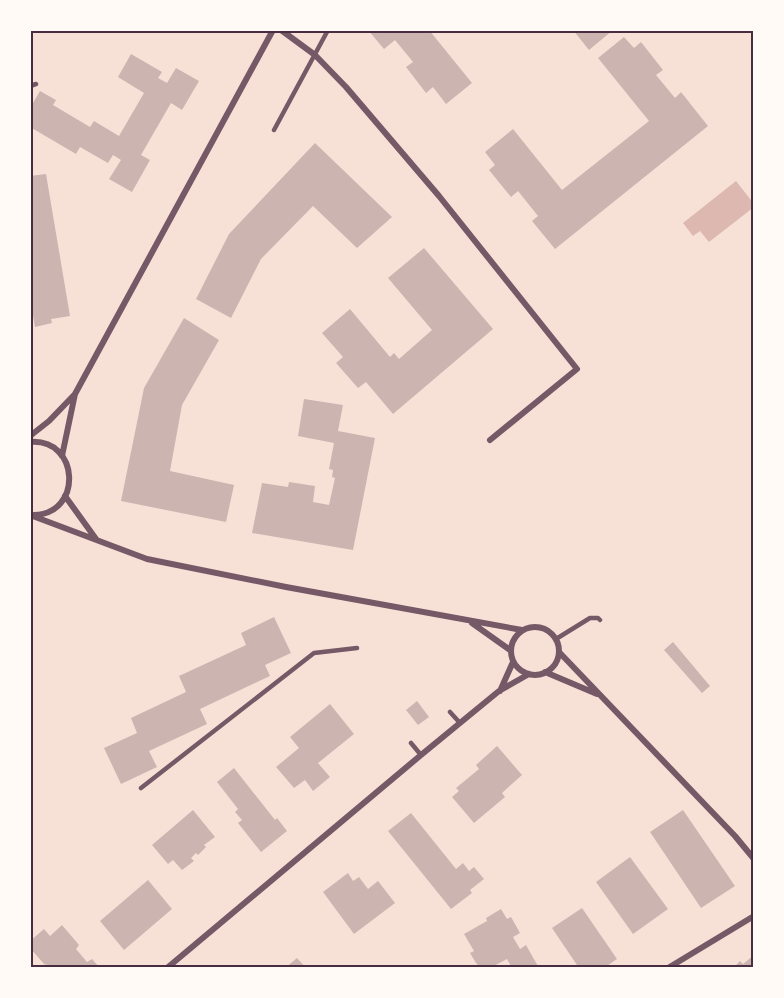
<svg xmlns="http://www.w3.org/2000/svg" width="784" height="998" font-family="'Space Grotesk',sans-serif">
<rect width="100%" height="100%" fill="#f7e1d7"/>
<!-- water -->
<path fill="#dcb8b0" d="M736 181 754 204V207L709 242 700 231 693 236 683 223Z"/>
<!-- building -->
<path fill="#ccb4b1" d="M368 30H429L472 83 446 104 433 87 426 93 406 67 413 62 395 40 384 49Z
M573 30H613L589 50Z
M624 37 634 48 641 42 663 70 656 75 675 98 681 92 708 126 555 249 532 221 538 216 518 191 511 197 489 170 495 165 485 152 513 129 562 190 649 121 598 58Z
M131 54 162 72 158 78 167 83 176 68 199 81 182 110 171 103 141 155 150 160 132 192 109 179 121 160 113 155 108 163 80 147 76 154 30 127V108L40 91 56 100 53 105 90 127 94 121 119 136 144 93 118 77Z
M315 143 392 217 357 248 313 206 261 259 231 318 196 299 229 234Z
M46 174 70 316 51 319 52 323 35 327 30 298V176Z
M424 248 493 329 393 414 366 382 358 388 336 363 343 357 322 333 350 309 390 357 394 353 399 359 432 330 388 278Z
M184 318 219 340 182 405 170 471 234 485 226 522 121 501 144 388Z
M304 399 343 405 338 431 375 438 353 550 252 533 262 483 288 487 289 482 315 486 313 502 329 505 335 478 332 477 333 470 329 469 334 443 298 436Z
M274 617 291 653 265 665 270 676 200 709 207 724 149 751 157 767 121 784 104 748 137 733 131 718 186 692 179 676 246 645 241 633Z
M673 642 710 686 702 693 664 650Z
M417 701 429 717 418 725 406 710Z
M330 704 354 734 318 763 330 777 313 791 305 780 294 788 276 767 299 748 290 737Z
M497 746 522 775 502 793 505 797 474 823 452 797 459 791 456 788 479 769 476 765Z
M234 768 275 820 277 818 287 831 261 852 238 823 242 820 235 812 238 809 217 782Z
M193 810 215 837 204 845 206 847 198 855 196 853 191 858 194 861 182 870 173 860 168 864 152 845Z
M683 810 735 886 701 908 650 832Z
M411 813 456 869 463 863 469 871 474 867 484 879 470 890 472 893 451 909 388 831Z
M630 857 668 909 633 934 596 882Z
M348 873 353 881 359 877 368 889 378 881 395 903 354 934 323 892Z
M148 880 172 909 124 950 100 921Z
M582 908 617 959 604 968H579L552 928Z
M501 909 507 919 511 917 520 933 513 937 520 949 526 945 539 968H512L507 959 490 968 480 967 476 963 470 953 474 951 464 934 487 921 486 918Z
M62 925 79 945 76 949 87 962 92 959 100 968H49L46 964 45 965 30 948V941L44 929 50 936Z
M754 955V968H733L740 961 743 964Z
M297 958 306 968H285Z"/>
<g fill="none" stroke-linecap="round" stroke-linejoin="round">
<!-- service -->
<path stroke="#755966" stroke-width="4.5" d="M30 86 36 84
M274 130 328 30
M556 639 590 618H598L600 620
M450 712 460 723
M411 743 421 755
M141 788 314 653 357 648"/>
<!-- minor -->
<path stroke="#755966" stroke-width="6" d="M281 30 315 55 346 87 439 196 577 369 490 440
M30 436 49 421 75 394 273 30
M30 442C80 438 83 514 34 515
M62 456 75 394
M65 496 96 539
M30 515 147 559 286 587 522 630
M472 623 510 650
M511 651a24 24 0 1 1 48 0a24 24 0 1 1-48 0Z
M559 652 735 836 754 859
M545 672 597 694
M500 691 513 662
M167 968 421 755 499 691 529 674
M668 968 754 916"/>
</g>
<!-- border -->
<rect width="784" height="998" fill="none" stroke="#fffaf5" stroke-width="63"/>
<rect x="32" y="32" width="720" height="934" fill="none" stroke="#4a2c40" stroke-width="2"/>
</svg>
